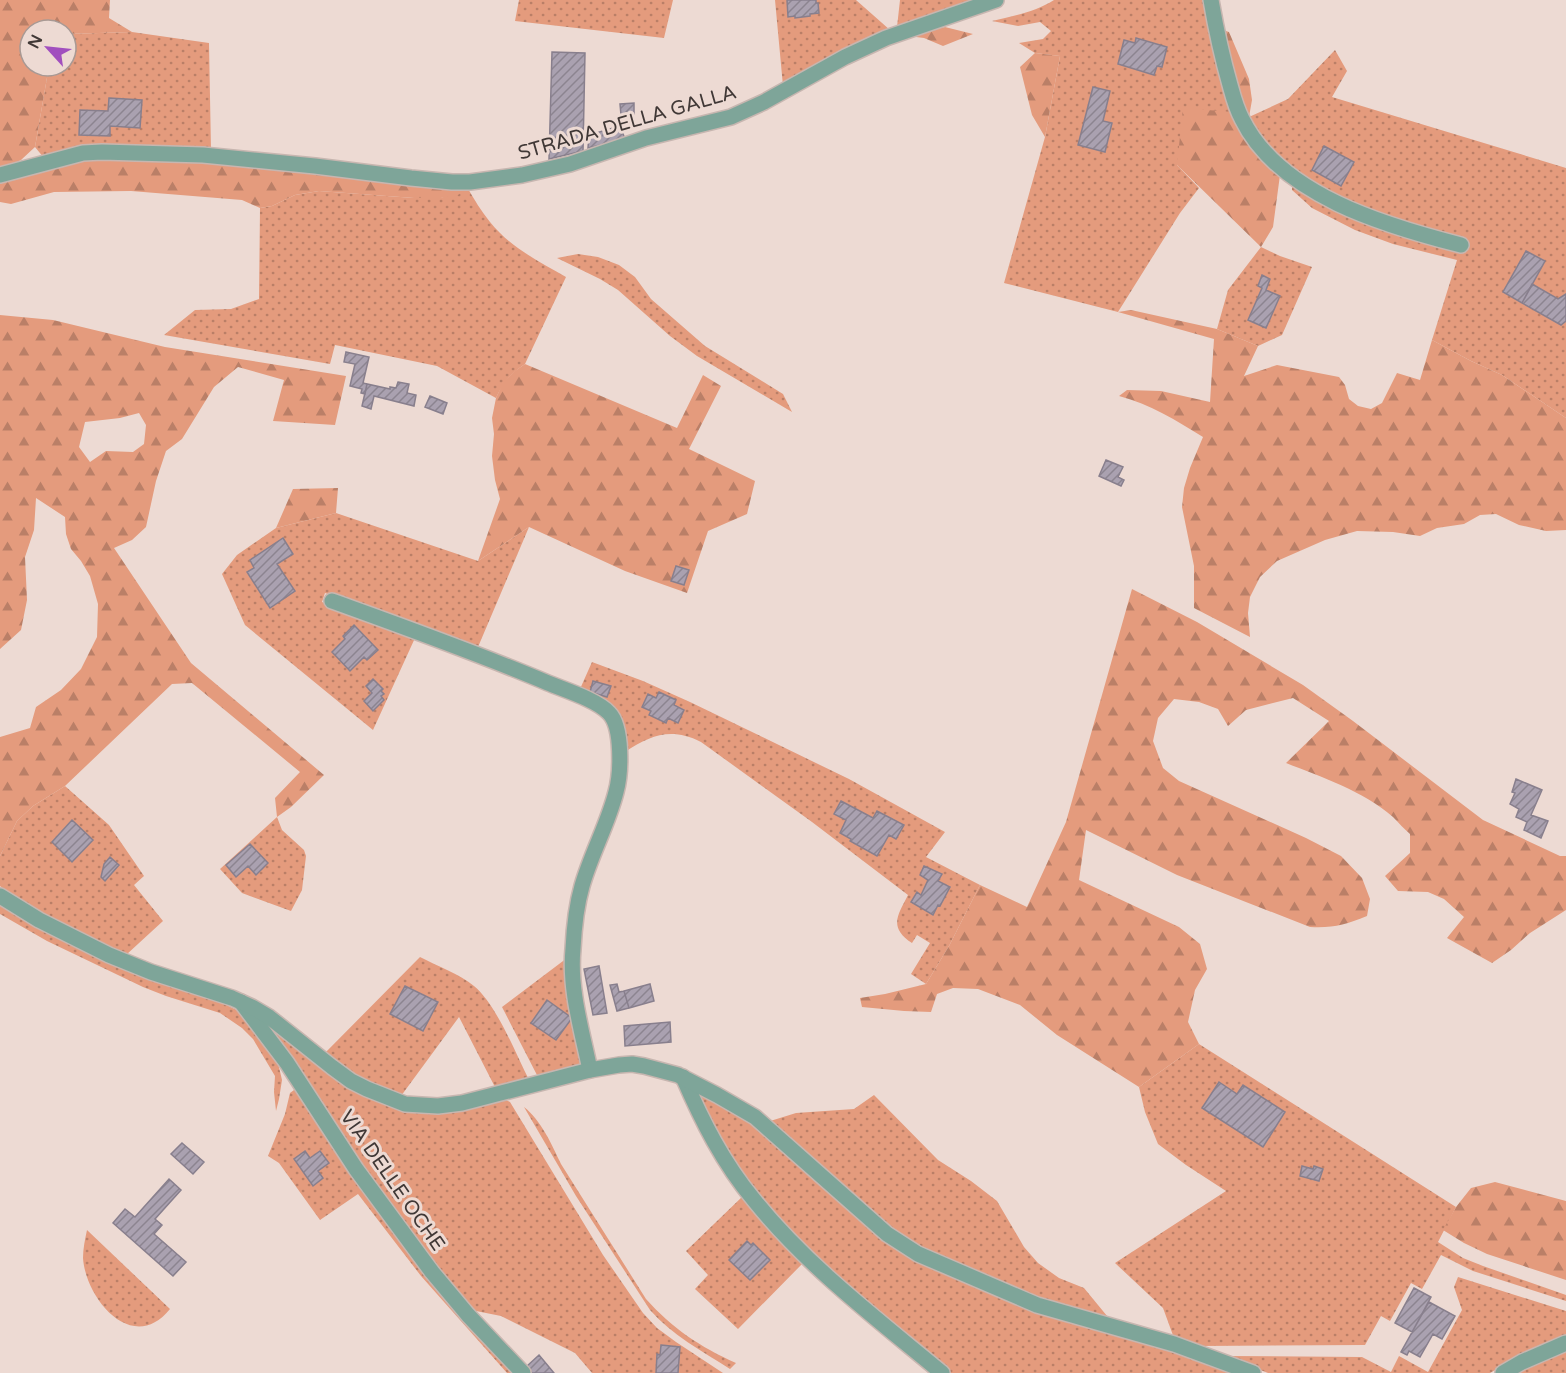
<svg xmlns="http://www.w3.org/2000/svg" width="1566" height="1373" font-family="'Varela Round',sans-serif">
<defs>
<pattern id="grass-dots" width="8" height="8" patternUnits="userSpaceOnUse" patternTransform="scale(1.5)"><rect width="8" height="8" fill="#e49b7d"/><path d="M2 2h.1M6 6h.1" fill="none" stroke="#ba7f67" stroke-width="1.8" stroke-linecap="round"/></pattern>
<pattern id="forest-firs" width="22" height="20" patternUnits="userSpaceOnUse" patternTransform="scale(1.5)"><rect width="22" height="20" fill="#e49b7d"/><path d="M5 1l3.5 6h-7zM16 11l3.5 6h-7z" fill="#ba7f67"/></pattern>
<pattern id="building-hatch" width="6" height="6" patternUnits="userSpaceOnUse" patternTransform="scale(1.5)"><rect width="6" height="6" fill="#aaa1b0"/><path d="M-1 1l2-2M0 6l6-6M5 7l2-2" fill="none" stroke="#8c8490"/></pattern>
</defs>
<rect width="100%" height="100%" fill="#eddad3"/>
<!-- grass -->
<path fill="url(#grass-dots)" d="M519 0H673L664 38 515 21Z
M775 0H856L890 30 783 86Z
M900 0H978L897 27Z
M1054 0H1205L1232 112 1177 165 1199 188 1180 213 1118 312 1004 283 1045 137 1060 56 1035 53 1019 43 1043 39 1051 31 1040 22 1018 26 992 21C1013 16 1035 12 1054 0Z
M132 32 209 43 211 150 44 158 35 147 49 66H66V34Z
M1335 50 1347 71 1332 97 1566 168V418L1502 375 1471 361 1432 340 1457 260 1393 244 1355 230 1312 208 1292 190V184L1422 228C1368 209 1301 187 1264 141 1258 133 1254 125 1249 117L1288 99Z
M467 187C474 199 481 211 490 222 510 247 538 261 566 277L525 364C511 373 503 383 496 398L437 366 335 345 330 364 164 335 195 310 231 309 259 299 260 208 272 206 295 195 319 191 414 198H441Z
M1261 247 1280 256 1312 267 1282 335 1258 346 1217 329 1228 290Z
M578 254 598 257 619 265 635 277 651 299 705 346 783 394 792 412 697 356 670 336 618 290 600 279 557 258Z
M336 513 478 561 529 527 478 647 325 593 322 602 415 638 373 730 245 625 222 574 237 555 276 528Z
M592 662 643 681 690 702 849 779 945 832 926 857 980 885 949 946 926 984 911 974 930 943 917 935 912 943C888 927 898 915 908 895L812 822 701 742C671 727 651 735 625 752 624 707 617 709 580 689Z
M65 786 109 825 144 876 134 885 163 921 126 955C103 945 82 934 59 922 39 912 17 901 0 886V856L17 821 33 806Z
M277 817 282 830 304 850 306 856 302 890 291 911 242 893 220 869Z
M0 904 19 916 122 967 163 984 218 1001 239 1011 278 1063 282 1080 279 1099 276 1111 274 1092 275 1076 253 1039 242 1028 220 1013 166 996 143 987 47 941 0 914Z
M420 957C437 966 460 974 474 986 496 1004 516 1054 529 1080L496 1089 459 1017 401 1096C373 1087 348 1071 324 1054Z
M567 958 583 1066 538 1077 502 1007Z
M262 1020 387 1103 504 1099 510 1102 603 1255 643 1313 657 1328 676 1342 723 1373H592L575 1353 501 1316 471 1310 447 1281 373 1182Z
M1199 1044 1456 1207 1438 1242 1463 1258 1483 1266 1566 1295V1301L1473 1271 1441 1255 1422 1289 1411 1283 1390 1321 1381 1316 1365 1345 1200 1346 1174 1338 1163 1308 1115 1263 1226 1191 1186 1165 1158 1144 1145 1112 1139 1087Z
M694 1087 732 1107 900 1249 1239 1373H950L841 1282 775 1217 731 1160Z
M294 1090H297L514 1373H507L421 1276 358 1194 320 1220 279 1163 268 1156 285 1114 290 1093Z
M874 1095 938 1160 971 1181 997 1201 1024 1247 1038 1263 1059 1278 1084 1288 1112 1322 1050 1304 923 1249 892 1231 767 1122 796 1113 854 1109Z
M524 1107C541 1120 552 1145 561 1164L646 1299C672 1328 700 1347 736 1363L730 1369C702 1351 672 1335 650 1310L576 1196Z
M743 1196 804 1262 738 1329 695 1289 708 1275 686 1251Z
M87 1230 170 1309C133 1355 86 1300 83 1258 83 1249 85 1239 87 1230Z
M1458 1277 1566 1311V1336L1520 1356 1490 1373H1268L1226 1356 1362 1357 1391 1372 1399 1356 1428 1372 1462 1310 1454 1287Z
M1566 1350V1373H1516Z"/>
<!-- forest -->
<path fill="url(#forest-firs)" fill-rule="evenodd" d="M0 0H110L109 18 132 32 66 34V30H30V66H49L35 147 21 160 0 171Z
M945 27 973 34 943 46 924 38 908 36Z
M1223 30 1229 32 1249 79 1252 100 1249 117 1241 99Z
M1035 53 1060 56 1045 137 1032 115 1020 67Z
M1183 108 1232 112C1242 139 1260 156 1280 175L1273 227 1261 247 1177 165Z
M80 159 201 160 467 187 458 195 441 198H414L319 191 295 195 272 206 260 208 242 200 131 191 54 192 11 204 0 202V179Z
M1131 310 1217 329 1258 346 1244 376 1277 365 1339 377 1345 385 1349 399 1358 406 1371 409 1382 403 1397 373 1420 380 1432 340 1471 361 1502 375 1566 418V530L1546 531 1519 525 1496 514 1480 515 1464 524 1437 528 1420 536 1393 532 1357 531 1325 540 1277 561 1260 577 1250 597 1248 613 1250 637 1194 608V566L1182 507 1184 488 1190 468 1203 437C1177 421 1150 404 1119 396L1127 390 1161 391 1210 402 1214 339 1118 312Z
M0 315 53 320 165 347 346 376 335 425 273 421 284 380 238 367 214 387 182 439 166 451 156 481 146 527 132 540 114 548 191 663 324 775 291 807 277 817 275 798 300 772 192 683 172 684 65 786 33 806 17 821 0 856V737L30 728 36 707 61 690 81 669 97 637 98 604 90 576 81 561 71 549 66 534 65 517 36 498 34 530 25 557 27 600 21 630 0 649ZM139 413 146 425 144 444 133 452 106 451 90 462 79 447 85 422 120 418Z
M525 364 677 428 703 375 721 386 689 449 755 481 747 514 708 531 687 593 625 571 529 527 478 561 500 499 495 480 492 456 494 434 492 418 496 398 503 383 515 371Z
M338 488 336 513 276 528 293 489Z
M1132 589 1197 622 1303 685 1353 721 1483 820 1560 856H1566V910L1530 933 1511 950 1492 963 1447 938 1464 917 1444 899 1428 892 1398 891 1385 876 1410 853V834C1404 829 1399 823 1393 817 1363 791 1322 777 1286 763L1329 721 1293 698 1246 710 1228 726 1218 709 1199 702 1174 699 1158 718 1153 741 1163 768 1179 781 1306 838 1341 856 1362 878 1370 899 1367 916C1345 925 1334 928 1310 927L1177 875 1086 830 1079 880 1179 927 1200 944 1207 969 1195 990 1188 1022 1199 1044 1139 1087 1057 1035 1020 1005 978 989 953 988 937 994 931 1012 904 1011 862 1007 860 998 885 994 926 984 949 946 980 885 1027 907 1066 822Z
M1495 1182 1566 1201V1280L1487 1254 1464 1243 1443 1230 1456 1207 1471 1188Z"/>
<!-- building -->
<path fill="url(#building-hatch)" stroke="#887f8d" stroke-width="1.5" d="M787 0H816V3H818L819 13 810 14V16L795 18V16L788 17Z
M1136 38 1167 47 1162 67 1157 66 1154 75 1118 64 1124 40 1135 43Z
M552 52 585 53 583 151 549 159Z
M1093 87 1110 91 1103 121 1112 123 1105 152 1078 145Z
M109 98 142 100 140 128 110 126V136L79 135 80 110 108 111Z
M634 103V114L621 115 620 104Z
M620 126 625 139 588 148 589 135Z
M1324 146 1354 162 1341 186 1312 170Z
M1526 251 1545 261 1522 303 1503 292Z
M1262 275 1270 279 1266 290 1280 296 1266 328 1248 320 1262 288 1258 286Z
M1532 284 1558 299 1566 294V321L1561 325 1522 303Z
M346 352 369 357 363 383 367 384 365 394 361 393 362 389 350 386 355 364 344 362Z
M398 382 409 384 407 393 416 395 414 406 374 396 371 409 362 406 367 384 390 389V387L396 388Z
M430 396 447 403 443 414 425 407Z
M1106 460 1123 467 1118 477 1124 480 1121 486 1099 476Z
M283 538 293 554 277 564 295 591 270 608 247 572 254 568 250 560Z
M676 566 689 570 684 585 671 581Z
M354 625 378 650 367 660 364 657 350 671 332 652 345 639 343 636Z
M373 679 383 689 381 691 384 694 381 696 384 700 373 711 364 701 372 693 366 686Z
M593 681 611 686 607 697 590 692Z
M659 692 676 700 674 705 684 710 678 723 668 718 666 723 649 715 651 711 642 707 648 694 656 698Z
M1516 779 1542 790 1531 815 1548 821 1541 838 1524 830 1527 822 1516 817 1519 809 1510 804 1515 793 1512 792Z
M841 801 873 818 877 811 904 825 896 839 889 835 877 856 850 841 851 839 840 833 846 820 834 814Z
M72 820 93 840 72 862 52 842Z
M250 844 268 863 256 875 248 866 236 877 226 865Z
M110 857 119 865 105 881 101 877 104 864Z
M924 866 942 874 938 881 950 887 940 906 938 905 933 915 911 902 917 892 921 895 928 880 920 875Z
M599 966 607 1013 593 1015 584 969Z
M617 984 619 992 624 991 629 1008 617 1011 610 985Z
M650 984 654 1001 629 1008 624 991Z
M405 986 438 1002 423 1031 390 1014Z
M547 1000 572 1018 556 1040 531 1023Z
M670 1022 671 1042 625 1046 624 1026Z
M1219 1082 1237 1094 1243 1085 1285 1112 1263 1147 1202 1108Z
M182 1143 204 1162 193 1174 171 1154Z
M305 1151 310 1158 320 1151 329 1163 318 1171 323 1178 313 1186 294 1159Z
M1302 1166 1313 1169 1314 1166 1323 1169 1319 1181 1300 1176Z
M169 1179 181 1190 155 1219 162 1225 154 1234 186 1262 173 1276 113 1223 125 1209 135 1217Z
M747 1241 751 1245 753 1243 770 1260 750 1280 729 1260Z
M1414 1288 1431 1297 1412 1332 1395 1323Z
M1429 1302 1455 1316 1442 1339 1433 1334 1420 1357 1409 1351 1407 1355 1401 1352Z
M661 1345 680 1347 678 1373H656L657 1354 660 1355Z
M539 1355 554 1373H532L526 1367Z"/>
<g fill="none" stroke-linecap="round" stroke-linejoin="round">
<!-- minor casing -->
<g stroke="#c7b6b0" stroke-width="18">
<path id="minor" d="M1211 0C1216 29 1222 57 1230 85 1233 96 1236 108 1242 119 1279 195 1386 226 1461 245
M0 175 83 153 102 152 203 155 315 166 411 178 452 182H470L522 175 570 164 646 138 731 117 764 102 845 57 886 38 996 0
M332 601C404 627 477 653 548 683 565 690 597 700 609 713 623 727 621 774 616 792 608 824 591 854 582 886 576 907 574 928 573 949 569 989 582 1031 590 1070
M241 1002 287 1063 356 1169 432 1272 468 1315 523 1373
M683 1077C702 1121 723 1163 754 1200 807 1266 877 1319 942 1373"/>
</g>
<!-- tertiary casing -->
<g stroke="#c7b6b0" stroke-width="18">
<path id="tertiary" d="M0 896 39 920 109 955 151 972 232 998 252 1007 269 1017 332 1067 351 1081 367 1089 405 1104 438 1106 462 1103 590 1070 619 1065 632 1064 644 1066 678 1075 717 1095 755 1117 887 1234 918 1254 1037 1305 1174 1344 1253 1373
M1503 1373 1522 1362 1566 1343"/>
</g>
<!-- minor -->
<use href="#minor" stroke="#7ea599" stroke-width="15"/>
<!-- tertiary -->
<use href="#tertiary" stroke="#7ea599" stroke-width="15"/>
</g>
<g text-anchor="middle" stroke-width="6" stroke-linejoin="round" paint-order="stroke">
<!-- street labels -->
<g font-size="20" fill="#403836" stroke="#eddad3">
<text transform="translate(627 122) rotate(-16)" y="7">STRADA DELLA GALLA</text>
<text transform="translate(393 1180) rotate(55)" y="7">VIA DELLE OCHE</text>
</g>
</g>
<!-- north arrow -->
<g transform="translate(48 48) rotate(297)"><circle r="28" fill="#eddad3" stroke="#a89994" stroke-width="1.5"/>
<path d="M0-4.5L10 22L0 15L-10 22Z" fill="#a14fbe"/>
<text y="-9" font-size="16" font-weight="bold" text-anchor="middle" fill="#403836">N</text>
</g>
</svg>
